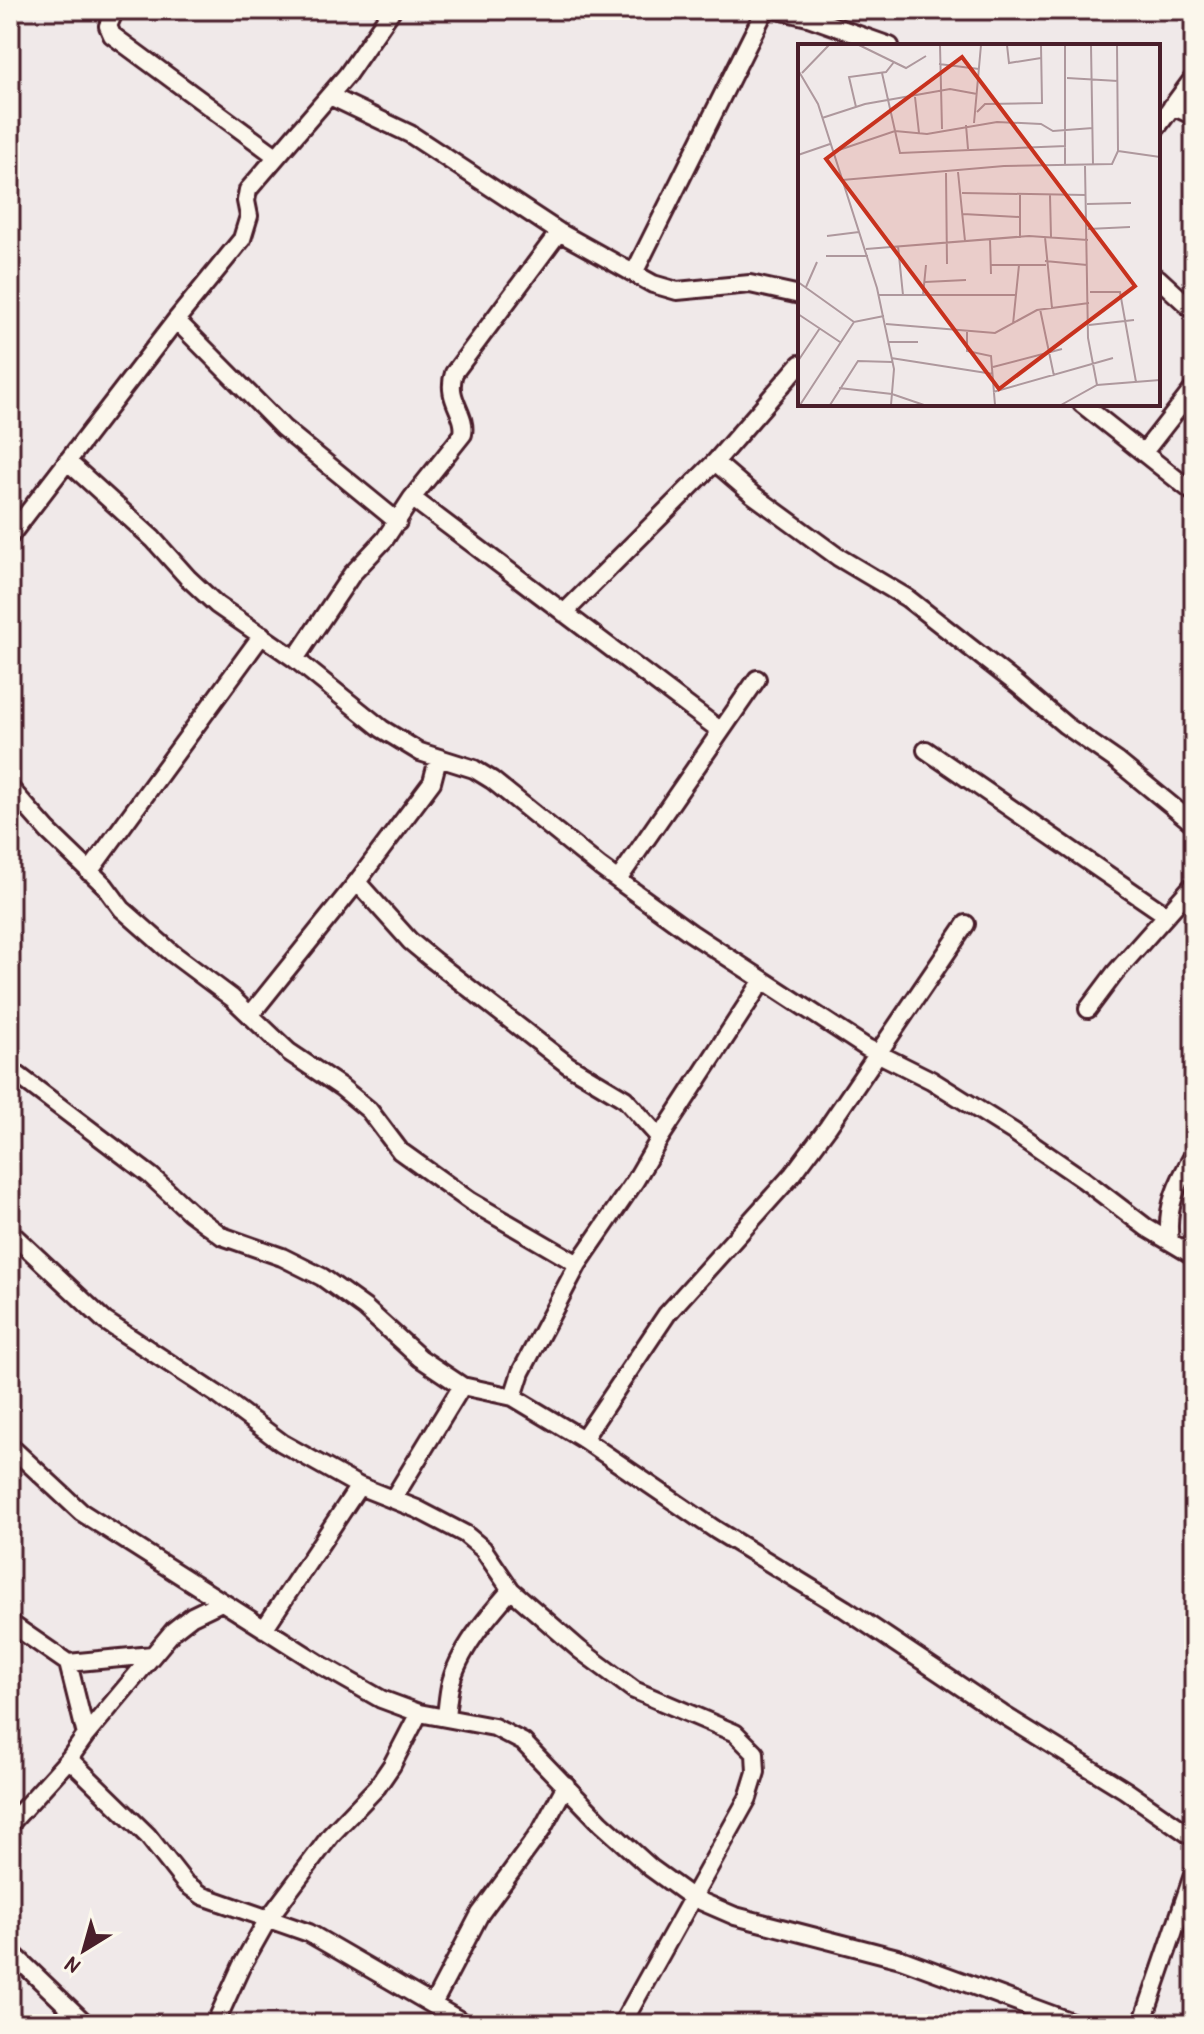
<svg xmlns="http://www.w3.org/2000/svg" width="1204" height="2034" font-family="'Patrick Hand',sans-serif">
<rect width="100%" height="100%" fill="#f0e9e9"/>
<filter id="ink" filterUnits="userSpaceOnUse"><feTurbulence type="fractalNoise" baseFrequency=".0125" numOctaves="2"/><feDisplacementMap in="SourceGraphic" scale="16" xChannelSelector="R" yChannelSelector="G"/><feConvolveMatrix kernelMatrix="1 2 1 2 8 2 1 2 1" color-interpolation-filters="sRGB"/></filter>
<g filter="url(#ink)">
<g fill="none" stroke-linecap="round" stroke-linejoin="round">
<!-- minor casing -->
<g stroke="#4a1f2b" stroke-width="22">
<path id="minor" d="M115 10 108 26 112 35 276 156
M778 10 808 17 890 46
M330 96 410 134 559 232 653 284 677 291 750 284 800 295
M1172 106 1194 116
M1158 126 1194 77
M634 273 765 10
M1158 278 1194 311
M176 320 283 428 398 522
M1082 404 1194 493
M1144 452 1194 388
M67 461 153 539 188 578 217 605 295 659 382 729 420 752 474 769 492 780 600 867 691 933 867 1048 931 1080 1014 1132 1084 1180 1147 1228 1194 1256
M715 462 752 494 838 557 907 598 1018 685 1065 725 1117 761 1194 824
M412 498 721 731
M10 536 176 320 242 239 249 216 246 201 248 190 347 75 392 10
M564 613 715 462 800 364
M295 659 352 574 385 539 412 498 463 434C467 413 445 400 454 373L559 232
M926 750 1166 915
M10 788 48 831 105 886 122 909 172 953 232 998 289 1052 341 1087 369 1110 400 1151 470 1201 578 1264
M89 872 262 635
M618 880 757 679
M357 882 410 941 433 960 568 1065 625 1099 660 1138
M1088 1009 1115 973 1194 884
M251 1014 357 882 432 782 438 759
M10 1069 151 1176 190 1212 222 1236 282 1257 322 1277 365 1308 420 1358 462 1386 513 1397 583 1439 716 1530 845 1609 1002 1714 1125 1790 1194 1838
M10 1232 105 1321 218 1395 282 1443 359 1486 417 1509 465 1534 483 1549 511 1590 580 1650 634 1690 735 1733 755 1753 756 1772 748 1798 622 2024
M1170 1241C1165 1207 1178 1182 1194 1154
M513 1397 521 1372 578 1264 635 1181 660 1138 763 980
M583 1439 667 1314 793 1174 828 1127 966 924
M10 1446 81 1512 323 1666 381 1699 419 1713 494 1727 523 1742 601 1823 651 1868 691 1897 735 1916 901 1959 1077 2024
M393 1499 462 1386
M10 1623 68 1663 152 1655
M264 1629 359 1486
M68 1663 86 1735
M446 1717C447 1707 448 1696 450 1686 458 1651 488 1616 511 1590
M69 1759 148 1836 185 1883 203 1896 309 1933 466 2024
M10 1824 69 1759 86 1735 174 1630 192 1616 221 1602
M10 1951 86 2024
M433 2004 480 1914 541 1831 566 1785
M215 2024 241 1967 268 1919 331 1835 377 1787 392 1765 419 1713
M1142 2024 1194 1872"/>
</g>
<!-- minor -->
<use href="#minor" stroke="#fbf7ec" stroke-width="16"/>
</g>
</g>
<!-- overview -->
<g transform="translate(798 44)">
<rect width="362" height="362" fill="#f0e9e9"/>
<path fill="none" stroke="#ae989d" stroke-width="2" d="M61 1 108 24 128 12M142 1 144 85M209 1 211 19 243 14M293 1 295 121M141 20 181 25M0 26 20 60 79 244 96 325 93 361M4 29 31 1M84 29 102 109 268 102M269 34 320 37M117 53 121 89M58 63 51 33 88 28 96 18M179 68 187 60 244 59 243 1M24 74 67 60 152 45 179 50M176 79 183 1M168 81 170 105M320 107 362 113M35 108 97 87 129 90 199 78 243 80 255 87 295 84M0 111 32 100M267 122V1M287 122 290 294 299 341M160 128 167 197M148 129 149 220M44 136 206 122 314 120 320 107 319 1M164 149 288 151M222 149V194M252 151 253 193M289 160 333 159M165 170 221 173M290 185 332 183M29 192 61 188M247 193 254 264M192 195 193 230M100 202 105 251M68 205 231 192 290 196M28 212H70M247 217 289 221M193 221H248M0 238 56 278 86 272M127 238 168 236M8 243 19 218M292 248H322L338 338M81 251H217M125 251 128 221M242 265 256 332M0 270 42 298M88 280 197 289 239 266 291 259M215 280 221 221M291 281 336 276M169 288V307L193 312 197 361M91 298H120M93 314 195 330M0 317 22 284M195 323 264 305M41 344 94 350 126 361M195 348 315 314M2 361 56 278M32 361 60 317 94 318M263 361 299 341 362 336"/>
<path fill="#c8321e" fill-opacity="0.15" stroke="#c8321e" stroke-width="4" d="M164 13 337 242 201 345 28 115Z"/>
<rect width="362" height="362" fill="none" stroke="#4a1f2b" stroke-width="4"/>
</g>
<!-- margin -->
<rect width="1204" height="2034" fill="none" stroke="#fbf7ec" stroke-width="40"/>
<rect x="20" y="20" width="1164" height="1994" fill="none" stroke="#4a1f2b" stroke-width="3" filter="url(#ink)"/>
<!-- north arrow -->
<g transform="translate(84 1950) rotate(217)" stroke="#fbf7ec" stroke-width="6" paint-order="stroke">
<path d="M0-6L14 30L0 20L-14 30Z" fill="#4a1f2b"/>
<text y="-12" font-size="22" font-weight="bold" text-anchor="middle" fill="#4a1f2b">N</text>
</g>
</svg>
